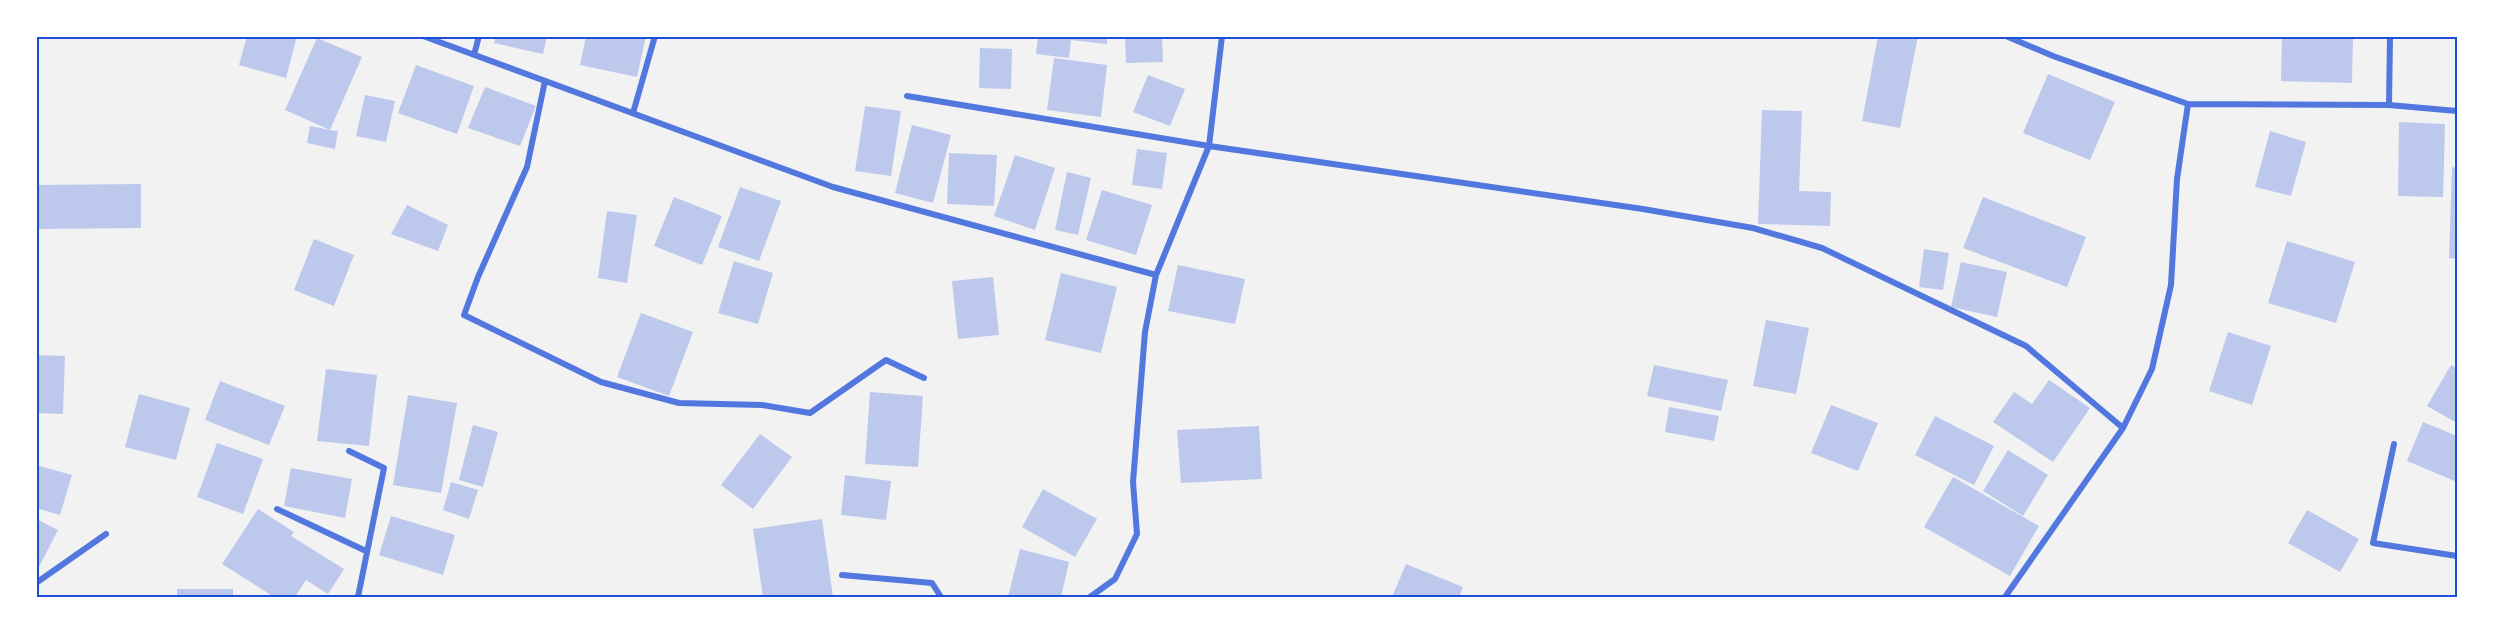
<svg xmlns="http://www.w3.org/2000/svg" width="2493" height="633" font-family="'DM Sans',sans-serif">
<rect width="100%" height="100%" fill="#f2f2f2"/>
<!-- building -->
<path fill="#bdc9ec" d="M247 36H297L286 78 239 65Z
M496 36H547L543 54 494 43Z
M586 36H646L637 77 580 65Z
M1038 36H1107V44L1071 40 1069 58 1036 54Z
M1125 36H1162L1163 62 1126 63Z
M1878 36H1918L1900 128 1862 121Z
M2282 36H2353L2352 83 2281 81Z
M317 38 362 57 330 130 338 131 335 149 307 143 310 126 330 130 285 110Z
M980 48 1012 49 1011 89 979 88Z
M1054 58 1107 65 1101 117 1047 110Z
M416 65 474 86 457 134 398 113Z
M2048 74 2115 102 2090 160 2023 133Z
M1148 75 1185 89 1170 126 1133 112Z
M485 87 536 106 520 146 468 128Z
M365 95 395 101 386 142 356 136Z
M865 106 901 111 891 176 855 171Z
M1762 110 1802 111 1799 191 1831 192 1830 226 1758 224Z
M2399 122 2445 124 2443 197 2398 196Z
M912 125 951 135 933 203 895 193Z
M2270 131 2306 142 2291 196 2255 187Z
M1137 149 1167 153 1162 189 1132 185Z
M949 153 997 155 994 206 947 204Z
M1015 155 1055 168 1035 230 994 216Z
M2452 167 2457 168V259L2449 258Z
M1067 172 1091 178 1078 235 1055 230Z
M141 184V228L36 229V185Z
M740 187 781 201 759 261 718 247Z
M1102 190 1152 205 1136 255 1086 240Z
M674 197 722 216 702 265 654 246Z
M1983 197 2086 237 2067 287 1963 248Z
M407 205 448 225 438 251 391 234Z
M607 211 637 215 627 283 598 278Z
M314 239 354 255 334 306 294 290Z
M2287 241 2355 262 2336 323 2268 303Z
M1924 249 1949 253 1943 290 1919 287Z
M734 261 773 273 758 324 718 313Z
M1961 262 2007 272 1997 317 1951 307Z
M1178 265 1245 279 1235 324 1168 311Z
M1061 273 1117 287 1101 353 1045 340Z
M993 277 999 335 958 339 952 281Z
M641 313 693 332 669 396 617 377Z
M1766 320 1809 328 1796 394 1753 386Z
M2228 332 2271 346 2252 405 2209 391Z
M36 355 65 356 63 414 36 413Z
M1654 365 1728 380 1721 411 1647 396Z
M2451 365 2457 368V423L2427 406Z
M326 369 377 375 369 446 317 441Z
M2049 380 2090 408 2053 462 1993 422 2014 392 2032 404Z
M220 381 285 406 269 445 205 420Z
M870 392 923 396 918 467 865 464Z
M139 394 190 408 176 460 125 447Z
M408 395 457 403 441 493 393 485Z
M1831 405 1878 423 1858 471 1811 453Z
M1669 407 1719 416 1714 441 1665 432Z
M1935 416 1994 446 1974 485 1915 455Z
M2423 422 2457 436V482L2407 461Z
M473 425 498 432 483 487 459 480Z
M1259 426 1262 479 1181 483 1177 430Z
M760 434 792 457 753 509 721 485Z
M217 443 263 459 243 514 197 497Z
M2008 450 2048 475 2023 516 1983 491Z
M36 465 72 475 60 515 36 508Z
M291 468 352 479 345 518 284 506Z
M845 475 891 481 886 520 841 515Z
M1953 477 2039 526 2010 576 1924 527Z
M451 482 478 490 469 519 443 510Z
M1043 489 1097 519 1075 557 1022 527Z
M258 509 294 532 291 536 344 569 328 594 306 580 295 597H274L222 564Z
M2307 510 2359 539 2340 572 2288 543Z
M391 516 455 535 443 575 379 555Z
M36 519 58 530 38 569 36 568Z
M822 519 833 597H763L753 529Z
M1020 549 1069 562 1061 597H1008Z
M1406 564 1463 587 1459 597H1392Z
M177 589H233V597H177Z"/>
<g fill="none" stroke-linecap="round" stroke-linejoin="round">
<!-- minor -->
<path stroke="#5277de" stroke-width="6" d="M423 36 833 187 1156 275
M474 55 479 36
M545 81 527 167 478 277 464 315 601 382 679 403 762 405 810 413 886 360 924 378
M907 96 1209 146 1643 209 1753 228 1822 248 2026 346 2123 428
M2188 104 2389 105 2457 111
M2389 105 2390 36
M633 113 655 36
M2394 444 2373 543 2457 556
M349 451 384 468 358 597
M277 509 366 551
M842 575 932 583 941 597
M36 583 106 534
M1090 597 1115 579 1137 534 1133 482 1145 332 1156 275 1209 146 1222 36
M2005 597 2123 428 2152 369 2171 285 2177 179 2188 104 2053 56 2006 36"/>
</g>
<!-- border -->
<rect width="2493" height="633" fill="none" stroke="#ffffff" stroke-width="75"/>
<rect x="38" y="38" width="2418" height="558" fill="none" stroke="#1d4ed8" stroke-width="2"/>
</svg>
